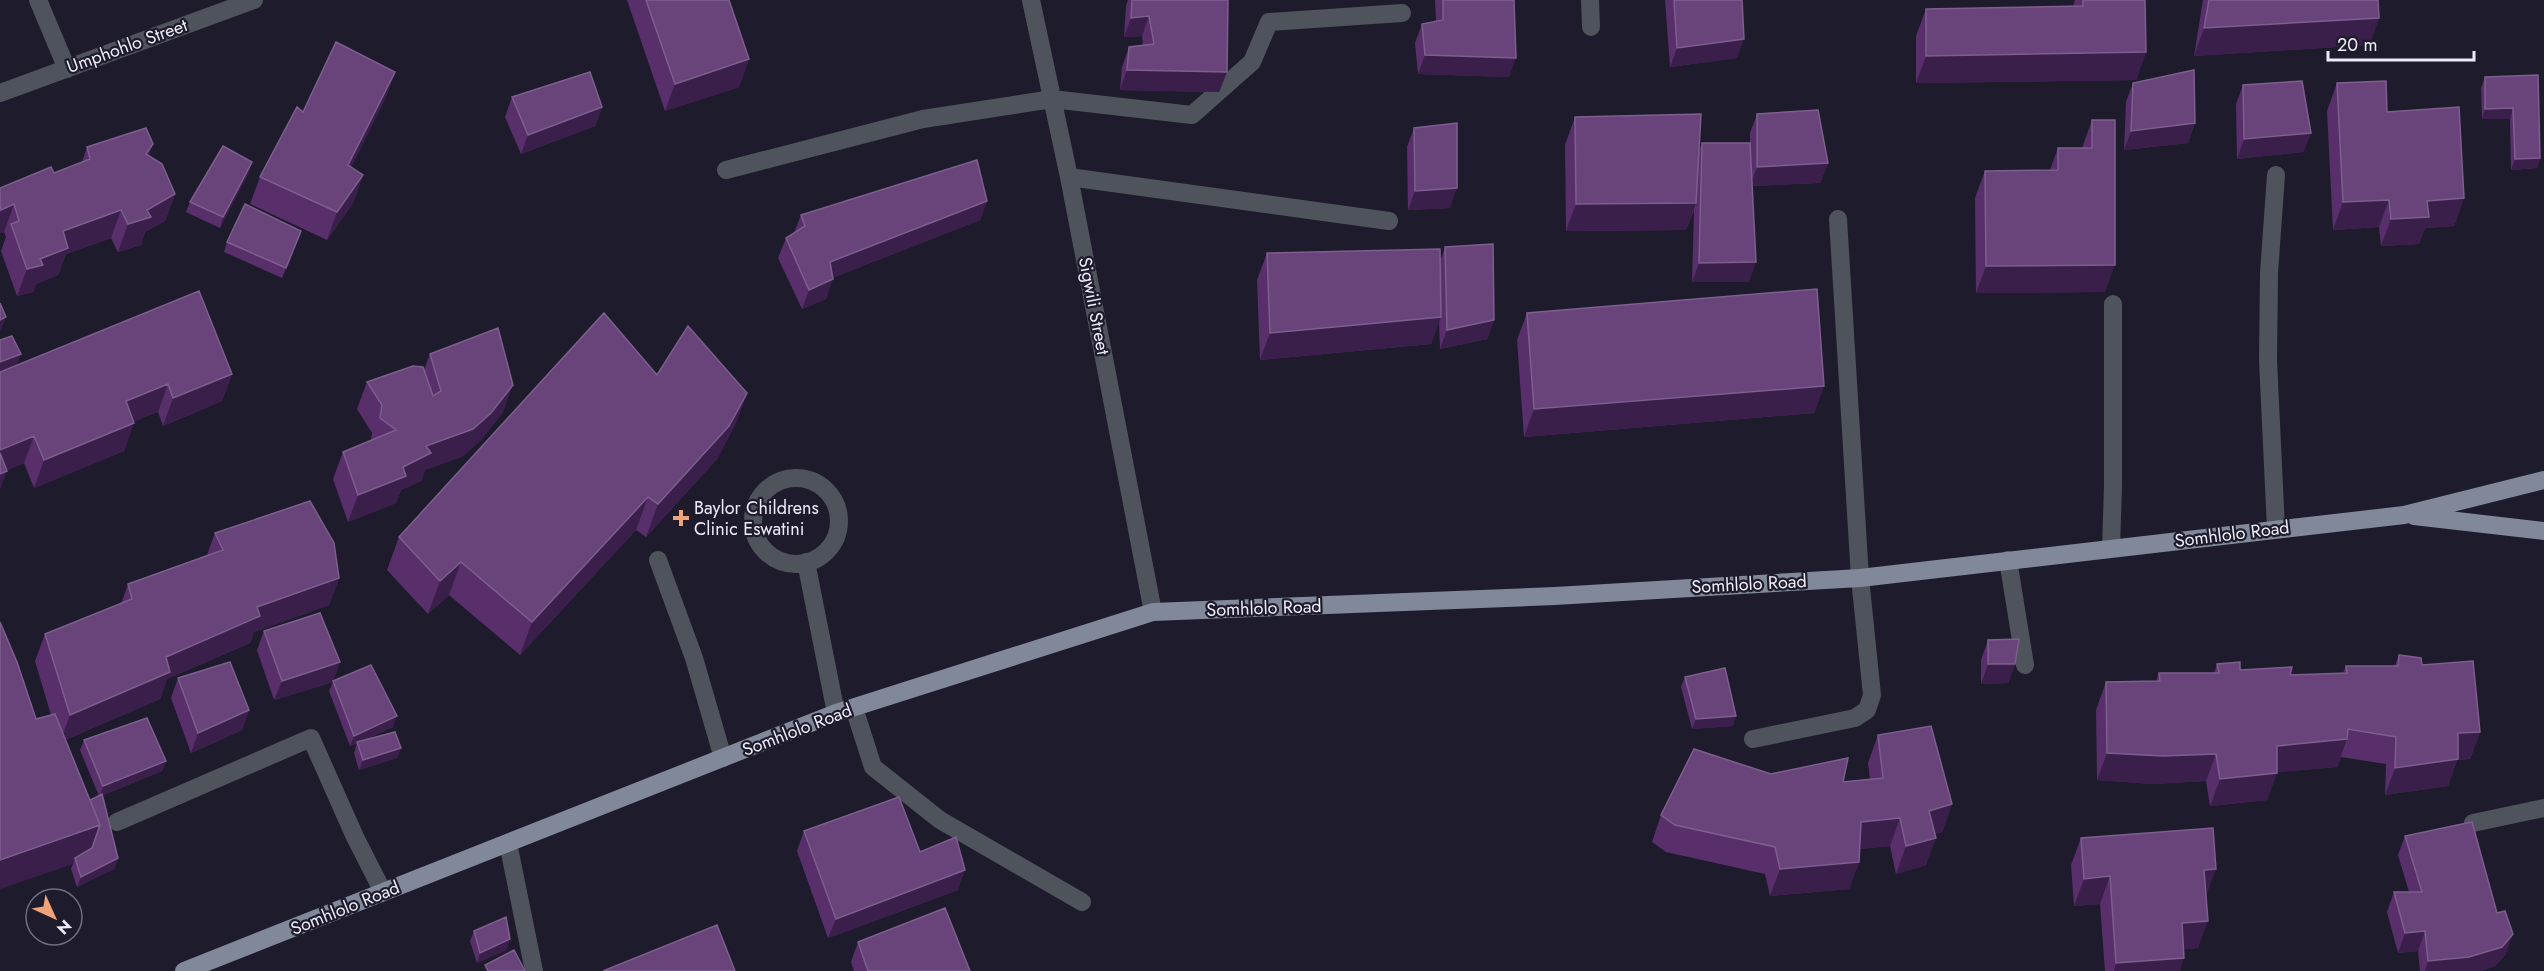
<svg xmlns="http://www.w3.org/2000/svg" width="2544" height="971" font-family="Jost,sans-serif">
<rect width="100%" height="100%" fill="#1e1c2c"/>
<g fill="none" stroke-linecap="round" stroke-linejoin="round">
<!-- minor -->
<path stroke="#4f535b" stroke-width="18" d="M38 0 67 69
M1031 0 1069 177 1153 612
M1590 0 1591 27
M0 93 254 0
M726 170 923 119 1052 99 1192 115 1252 62 1269 22 1402 13
M1069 177 1389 221
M753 521a43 43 0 1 1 86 0a43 43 0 1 1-86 0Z
M2276 529 2268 360 2269 273 2276 175
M2111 548 2113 486V304
M658 560 694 658 723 758
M2008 560 2025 665
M806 562 836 713
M854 708 873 767 940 820 1082 902
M1753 739 1855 718 1867 710 1872 695 1860 578 1838 219
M117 822 311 738 355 837 383 892
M2473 823 2544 808
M508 843 534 971"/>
<!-- major -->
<path stroke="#808899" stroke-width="18" d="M2414 516 2544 531
M184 971 836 713 1153 612 1555 596 1860 578 2404 515 2544 480"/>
</g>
<!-- wall -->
<path fill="#582f6b" d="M627 0H729L749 59 739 87 665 111Z
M1128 0H1228L1227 72 1219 92 1120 90 1122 67 1129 47 1143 46 1142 36 1124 37 1126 6Z
M1435 0H1514L1509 77 1418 74 1415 43 1422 24 1436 21Z
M1665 0H1742L1737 58 1670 67Z
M2075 0H2145L2146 52 2136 80 1916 83V36L1926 9 2073 6Z
M2203 0H2378L2379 18 2369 45 2194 56Z
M395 72 385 99 351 167 363 175 353 203 327 240 250 204 260 177 303 112Z
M2538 75 2540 158 2537 168 2511 170 2510 119H2482L2481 88 2485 77Z
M2133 83 2195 123 2188 143 2124 150 2126 102Z
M2337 83 2387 112 2464 198 2454 226 2425 228 2419 244 2381 246 2379 227 2333 230 2327 111Z
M2243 85 2311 133 2303 152 2237 159 2236 104Z
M512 97 602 107 595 126 521 154 505 117Z
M1757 114 1828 163 1820 183 1752 186 1749 282H1692L1694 210 1686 230 1566 231 1565 145 1575 117 1699 151 1702 143H1750V133Z
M2092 120 2105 292 1976 293 1975 198 1985 171 2050 170 2058 148H2082Z
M1414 128 1450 208 1408 210 1407 147Z
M87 147 149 156 175 194 165 221 145 232 141 245 118 252 111 238 66 254 58 275 36 284 33 292 17 296 1 251 6 237 4 232 0 233V188L54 173 82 162Z
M249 172 220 228 186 212 190 202Z
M987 201 980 220 832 278 826 299 802 309 778 258 786 238 794 233 801 215Z
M301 231 282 278 224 252 227 242Z
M1445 247 1494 320 1487 339 1440 349 1439 320 1431 344 1260 360 1257 280 1267 253 1440 262Z
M1527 313 1824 386 1814 413 1524 437 1517 340Z
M430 354 503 412 481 440 463 456 425 470 421 481 401 490 396 503 348 522 333 479 343 452 371 440 372 433 357 409 367 382 424 370Z
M0 372 232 374 222 401 163 426 158 412 134 421 124 451 34 488 24 463 7 470Z
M657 375 747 393 735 425 717 459 646 537 636 530 520 655 449 595 428 614 387 570 399 537Z
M215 533 339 578 329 605 254 632 250 643 167 679 160 699 65 740 90 800 99 796 80 750 84 740 166 761 162 771 103 795 118 858 114 869 77 887 71 869 73 864 36 719 51 715 35 661 45 634 121 604 128 584 207 555Z
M264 631 333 681 393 727 360 742 401 748 397 758 359 770 354 753 357 743 350 746 329 691 333 682 274 700 257 650Z
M1988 640 2015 664 2008 683 1981 684V660Z
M2399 655 2422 665 2480 732 2470 759 2457 760 2448 786 2385 795 2386 764 2341 757 2337 767 2277 772 2267 800 2210 806 2206 781 2153 784 2097 780 2096 710 2106 682 2156 681 2159 673H2214L2217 664 2240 670 2290 675 2343 673 2346 666H2395Z
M1685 677 1733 726 1692 729 1681 687Z
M178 678 249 710 242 730 191 753 171 698Z
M1878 735 1952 804 1942 832 1935 834 1926 865 1896 874 1890 846 1859 849V862L1849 889 1770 896 1765 874 1666 852 1652 842 1661 815 1771 774 1843 782 1870 779 1868 763Z
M804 831 920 852 958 890 828 938 797 851Z
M2405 836 2506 954 2495 966 2481 971H2420L2418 951 2398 953 2387 912 2394 892H2409L2398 855Z
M2081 838 2206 896 2198 948 2184 949 2180 971H2105L2100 904 2074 906 2071 865Z
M474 931 510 939 506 950 477 963 470 941Z
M858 942 970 971H854L851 962Z"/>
<!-- shaded-wall -->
<path fill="#3a1f4b" d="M1149 16 1142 36 1124 37 1131 18Z
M2379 18 2369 45 2194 56 2204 28Z
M1744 39 1737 58 1670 67 1677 48Z
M2146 52 2136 80 1916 83 1926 56Z
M1425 55 1516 58 1509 77 1418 74Z
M749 59 739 87 665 111 675 84Z
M1127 70 1227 72 1219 92 1120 90Z
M395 72 385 99 338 193 348 165Z
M602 107 595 126 521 154 528 135Z
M2513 108 2510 119H2482L2485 109Z
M2195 123 2188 143 2124 150 2131 131Z
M2311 133 2303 152 2237 159 2244 139Z
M153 144 144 171 146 154Z
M2540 158 2537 168 2511 170 2515 159Z
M252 162 249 172 220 228 223 217Z
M1828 163 1820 183 1750 186 1757 167Z
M363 175 353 203 327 240 337 212Z
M1457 188 1450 208 1408 210 1415 191Z
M175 194 165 221 145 232 141 245 118 252 128 224 147 210Z
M2464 198 2454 226 2425 228 2419 244 2381 246 2391 219 2427 201Z
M2389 200 2379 227 2333 230 2343 202Z
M987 201 980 220 822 282 830 262Z
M1696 203 1686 230 1566 231 1576 204Z
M14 204 4 232 0 233V214L1 210Z
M121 210 111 238 66 254 58 275 36 284 33 292 17 296 27 269 63 231Z
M1756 262 1749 282H1692L1699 263Z
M2115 265 2105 292 1976 293 1986 266Z
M833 279 826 299 802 309 809 290Z
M6 317 0 332V320Z
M1441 317 1431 344 1260 360 1270 333Z
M1494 320 1487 339 1440 349 1447 330Z
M21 354 17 365 0 371V362Z
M232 374 222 401 163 426 173 398Z
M168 384 158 412 116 429 126 401Z
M513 385 503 412 481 440 463 456 425 470 421 481 401 490 396 503 348 522 358 495 403 467 426 446Z
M1824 386 1814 413 1524 437 1534 409Z
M747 393 735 425 717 459 646 537 658 504Z
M134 423 124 451 34 488 44 460Z
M34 436 24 463 0 473V450Z
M7 471 0 490V474Z
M648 497 636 530 520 655 532 622Z
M461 562 449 595 428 614 440 581Z
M339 578 329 605 254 632 250 643 167 679 160 699 60 742 70 715 166 657 257 607Z
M340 662 333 682 274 700 282 681Z
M1988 664H2015L2008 683 1981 684Z
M249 710 242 730 191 753 198 733Z
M397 716 393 727 350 746 354 736Z
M1736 716 1733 726 1692 729 1696 719Z
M2480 732 2470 759 2457 760 2448 786 2385 795 2395 768 2458 733Z
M2347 739 2337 767 2267 773 2277 746Z
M401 748 397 758 359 770 363 760Z
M2107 753 2216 754 2206 781 2153 784 2097 780Z
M166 761 162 771 100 796 103 786Z
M2277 773 2267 800 2210 806 2220 779Z
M1952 804 1942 832 1919 838 1929 811Z
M1900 818 1890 846 1851 850 1861 822Z
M100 825 88 858H75L73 864 0 889V860Z
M1936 838 1926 865 1896 874 1906 846Z
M118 858 114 869 77 887 81 877Z
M1859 862 1849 889 1770 896 1780 869Z
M2216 869 2206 896 2204 870Z
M965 870 958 890 828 938 836 919Z
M2110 876 2100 904 2074 906 2084 879Z
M2208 921 2198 948 2172 950 2182 923Z
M2425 931 2418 951 2398 953 2405 933Z
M2513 934 2506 954 2495 966 2481 971H2425L2428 961Z
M510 939 506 950 477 963 480 953Z
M2184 958 2180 971H2114L2116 963Z"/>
<!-- building -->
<path fill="#68447a" stroke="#7d5e8e" stroke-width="1.5" d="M646 0H729L749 59 675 84Z
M1132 0H1228L1227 72 1127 70 1129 47 1154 44 1149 16 1131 18Z
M1443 0H1514L1516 58 1425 55 1422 24 1443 20Z
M1674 0H1742L1744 39 1677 48Z
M2083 0H2145L2146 52 1926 56V9L2083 6Z
M2209 0H2378L2379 18 2204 28Z
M336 42 395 72 348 165 363 175 337 212 260 177 297 107 303 112Z
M2194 70 2195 123 2131 131 2133 83Z
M590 72 602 107 528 135 512 97Z
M2538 75 2540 158 2515 159 2513 108 2485 109V77Z
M2302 81 2311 133 2244 139 2243 85Z
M2386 81 2387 112 2459 107 2464 198 2427 201 2429 217 2391 219 2389 200 2343 202 2337 83Z
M1818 110 1828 163 1757 167V114Z
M1701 114 1696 203 1576 204 1575 117Z
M2092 120H2115V265L1986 266 1985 171 2058 170V148H2092Z
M1457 123V188L1415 191 1414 128Z
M146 128 153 144 146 154 162 164 175 194 147 210 151 217 128 224 121 210 63 231 68 248 40 259 43 265 27 269 11 224 19 221 14 204 1 210 0 206V188L51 167 54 173 90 159 87 147Z
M1702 143H1750L1756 262 1699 263Z
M223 146 252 162 223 217 190 202Z
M977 160 987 201 830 262 833 279 809 290 786 238 805 226 801 215Z
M245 204 301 231 286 268 227 242Z
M1493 244 1494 320 1447 330 1445 247Z
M1440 249 1441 317 1270 333 1267 253Z
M1817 289 1824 386 1534 409 1527 313Z
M199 291 232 374 173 398 168 384 126 401 134 423 44 460 34 436 0 450V372Z
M0 303 6 317 0 320Z
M604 313 657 375 688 326 747 393 729 426 658 504 648 497 532 622 461 562 440 581 399 537Z
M498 328 513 385 491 413 473 429 426 446 431 453 403 467 406 476 358 495 343 452 396 430 380 418 382 405 367 382 413 366 423 367 433 396 441 391 430 354Z
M12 336 21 354 0 362V340Z
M0 453 7 471 0 474Z
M310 501 334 543 339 578 257 607 260 616 166 657 170 672 70 715 45 634 132 599 128 584 223 550 215 533Z
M320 613 340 662 282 681 264 631Z
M0 622 17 662 36 719 55 714 100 825 0 860Z
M2019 639 2015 664H1988V640Z
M2399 655 2421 658 2422 665 2473 661 2480 732 2458 733V759L2395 768 2396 737 2348 729 2347 739 2277 746V773L2220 779 2216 754 2163 756 2107 753 2106 682 2160 681 2159 673H2219L2217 664 2240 662V670L2292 667 2290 675 2347 673 2346 666H2398Z
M230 662 249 710 198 733 178 678Z
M371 665 397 716 354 736 333 681Z
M1725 668 1736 716 1696 719 1685 677Z
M147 718 166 761 103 786 84 740Z
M1931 726 1952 804 1929 811 1936 838 1906 846 1900 818 1861 822 1859 862 1780 869 1775 847 1675 825 1661 815 1694 749 1771 774 1848 758 1843 782 1883 778 1878 735Z
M395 732 401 748 363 760 357 742Z
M102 794 118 858 81 877 75 858 92 848 100 825 90 800Z
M899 797 920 852 956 837 965 870 836 919 804 831Z
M2472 822 2497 913 2505 911 2513 934 2502 947 2469 957 2428 961 2425 931 2405 933 2394 892H2422L2405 836Z
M2213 828 2216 869 2204 870 2208 921 2182 923 2184 958 2116 963 2110 876 2084 879 2081 838Z
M945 908 970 971H868L858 942Z
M506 917 510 939 480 953 474 931Z
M717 925 735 971H603Z
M514 950 525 971H488L485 965Z"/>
<!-- markers -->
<path fill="#f0a378" stroke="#1e1c2c" stroke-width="2" d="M678 509h6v6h6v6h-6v6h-6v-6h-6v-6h6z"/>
<g text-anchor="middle" stroke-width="4.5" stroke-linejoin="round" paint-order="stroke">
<!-- street labels -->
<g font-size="18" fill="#edecf8" stroke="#1e1c2c">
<text transform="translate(127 46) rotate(-20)" y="6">Umphohlo Street</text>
<text transform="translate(1094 306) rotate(79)" y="6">Sigwili Street</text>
<text transform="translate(2232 534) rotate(-7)" y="6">Somhlolo Road</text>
<text transform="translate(1749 584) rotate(-3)" y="6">Somhlolo Road</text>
<text transform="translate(1264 608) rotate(-2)" y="6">Somhlolo Road</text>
<text transform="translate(797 730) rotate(-21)" y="6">Somhlolo Road</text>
<text transform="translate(345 908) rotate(-22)" y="6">Somhlolo Road</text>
</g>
<!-- poi labels -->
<g font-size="18" fill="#edecf8" stroke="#1e1c2c" text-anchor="start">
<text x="694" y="514">Baylor Childrens<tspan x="694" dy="21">Clinic Eswatini</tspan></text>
</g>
</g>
<!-- north arrow -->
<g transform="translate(54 917) rotate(135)"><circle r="28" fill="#1e1c2c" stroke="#716f7e" stroke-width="1.5"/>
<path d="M0-4.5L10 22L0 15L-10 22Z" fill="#f0a378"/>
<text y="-9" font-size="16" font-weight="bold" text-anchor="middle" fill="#edecf8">N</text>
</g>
<!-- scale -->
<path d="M2328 51v9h146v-9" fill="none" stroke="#edecf8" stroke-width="3"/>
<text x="2337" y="51" font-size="18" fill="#edecf8" stroke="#1e1c2c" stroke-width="4.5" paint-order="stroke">20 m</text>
</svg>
